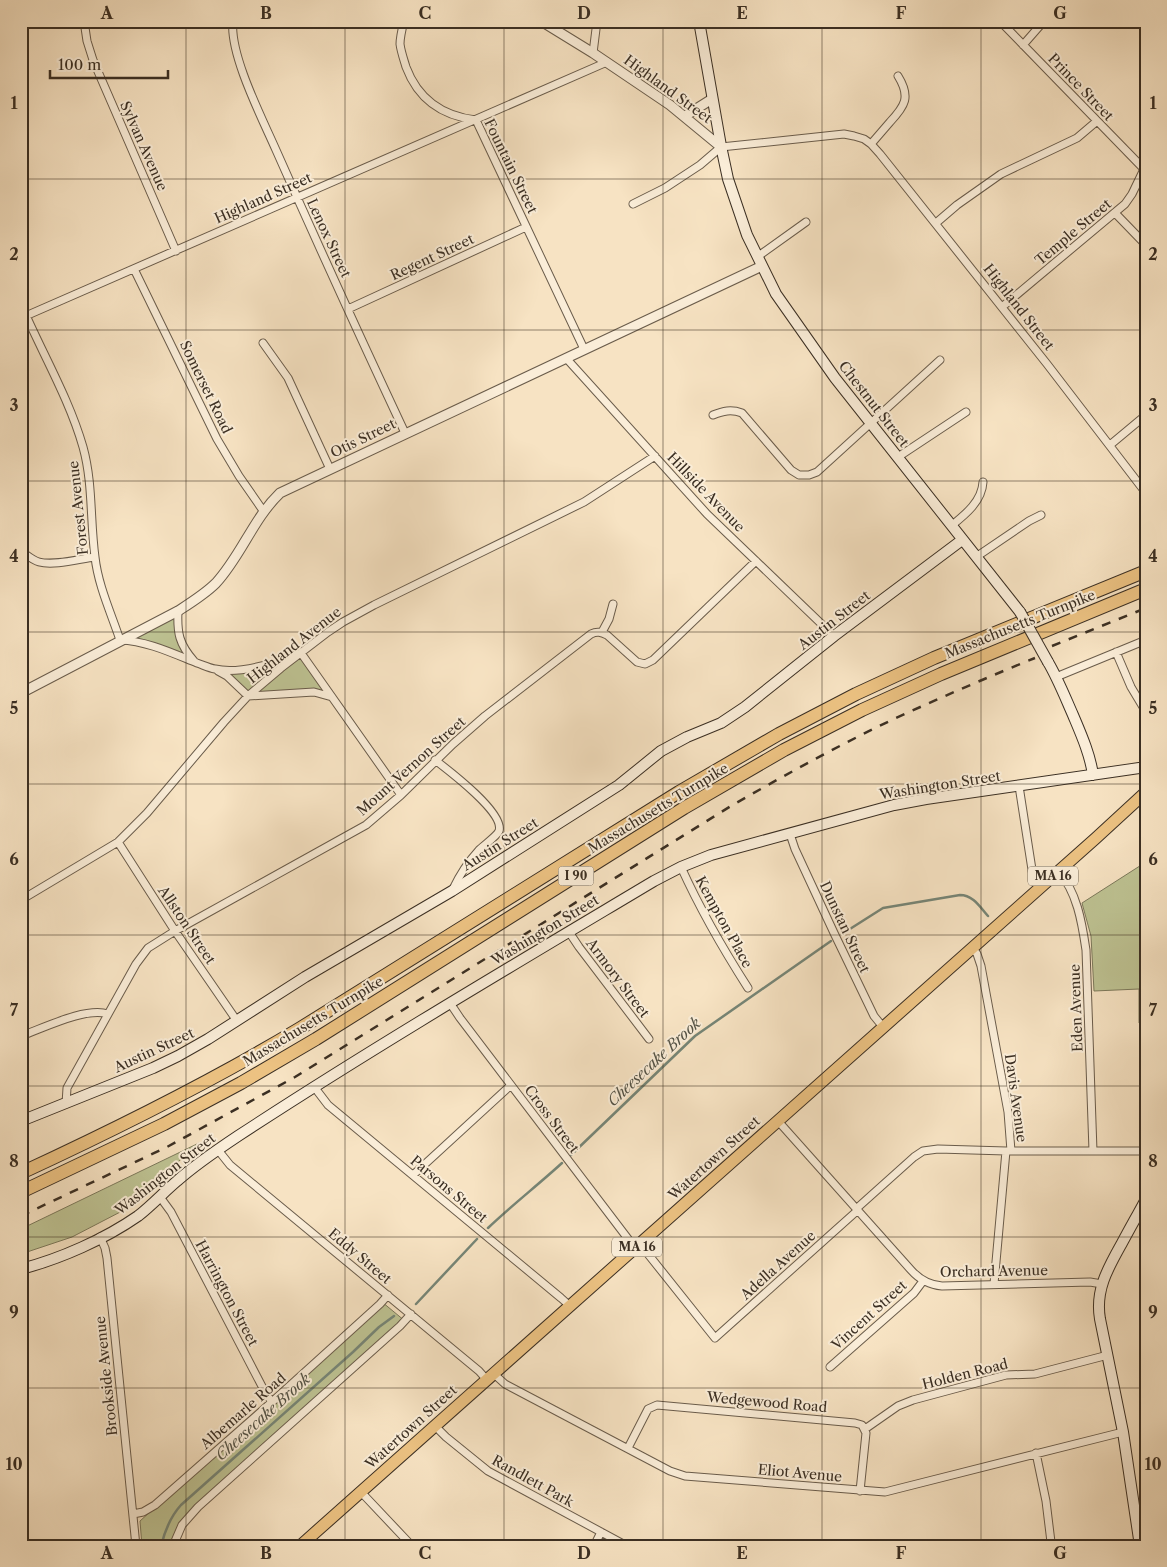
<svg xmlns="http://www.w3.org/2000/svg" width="1167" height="1567" font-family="'Libre Caslon Text',serif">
<rect width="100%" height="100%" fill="#f7e3c3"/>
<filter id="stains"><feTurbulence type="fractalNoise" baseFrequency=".004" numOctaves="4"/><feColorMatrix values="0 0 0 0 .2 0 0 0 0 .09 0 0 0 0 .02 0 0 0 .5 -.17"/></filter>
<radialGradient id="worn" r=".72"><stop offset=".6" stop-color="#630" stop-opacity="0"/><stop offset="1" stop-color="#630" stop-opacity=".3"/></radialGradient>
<!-- green -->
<path fill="#bec393" stroke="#7c795b" d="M178 611 179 637 195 662 144 643 120 640Z
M301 653 332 697 324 694 248 696 228 676 231 670 245 668Z
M1146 862V1024L1139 1023V989L1094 991 1091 936 1082 903Z
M199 1143 126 1209 72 1237 21 1254V1229Z
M382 1302 405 1321 191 1514 174 1546H142L140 1521Z"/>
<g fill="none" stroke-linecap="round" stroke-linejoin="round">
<!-- stream -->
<path stroke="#768576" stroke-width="2.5" d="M842 934 883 908 960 895C973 895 980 907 988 916
M571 1155 695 1036 831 941
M488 1228C512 1205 538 1185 562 1163
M416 1304 477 1239
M161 1546C165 1530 170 1517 181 1505L353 1352 379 1327 394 1316"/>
<!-- minor casing -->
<g stroke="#6a5c4b" stroke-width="9">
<path id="minor" d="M84 21 87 41 93 60 176 251
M233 21C229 54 262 118 276 150 318 245 361 339 405 433
M404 21C402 29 400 37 400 44 401 52 404 60 406 67 418 99 442 116 476 120L584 349
M1000 21 1144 169
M1023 45 1044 21
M593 53 597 21
M871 144C877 137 884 129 890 122 905 106 911 97 898 76
M633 204 665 188 700 165 721 147 844 134 854 136 864 139 871 144 880 154 1047 364 1146 493
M1115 213 1146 245
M936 223 957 205 1001 174 1077 138 1097 121
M757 257 806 222
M134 269 217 439 239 476 264 512
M21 304C41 351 69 398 83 447 93 483 90 520 95 557 98 585 111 613 120 640 147 641 172 653 197 663 203 665 209 668 215 669 240 675 278 662 301 653L401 795
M1002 307 1125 204 1132 194 1146 165
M348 309 526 227
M21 318 607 62
M263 343 288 378 330 469
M566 358 707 514 834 636
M713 415C723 411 731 409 742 413L791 470 799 475H809L817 472 940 360
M1110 445 1146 415
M898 457 966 412
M951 526C966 514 982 501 983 482
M21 551C27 555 32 560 39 562 54 566 79 559 95 557
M976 557 1029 521 1041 515
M178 611C177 633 179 644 194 661
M602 632 609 619 613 604
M1116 652 1131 687 1146 712
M218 671 227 676 248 696 314 692 332 697
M1056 677 1146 640
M435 760C448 770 505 813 499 831 497 836 484 845 479 850 468 862 460 874 453 889
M1019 786 1033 876 1040 888
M790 834 795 849 834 933 874 1016 883 1027
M118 842 175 931 237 1021
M681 867C700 909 723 949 748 988
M1058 871C1077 891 1082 923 1086 950L1093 1151
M21 900 118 842 147 813 224 722 248 696 281 668 328 632 343 622 374 605 584 502 655 456
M569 932 579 947 649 1039
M972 947 977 954 981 966 1008 1112 1011 1151
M450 1003 460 1018 635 1248
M21 1036C44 1028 85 1007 108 1014
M315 1088 328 1105 561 1298 570 1306
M66 1104 67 1088 136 964 148 948 175 931 366 825 401 795 453 744 485 716 591 634C597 631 601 632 607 635L637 662 645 664 653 660 756 561
M778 1121 911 1270C919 1279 928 1285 942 1286L1090 1282 1102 1284
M218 1150 230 1165 479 1371 487 1380
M413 1175 511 1085
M160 1197 171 1212 266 1394 272 1402
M856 1209 914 1157 923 1151 938 1149 1006 1151H1146
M100 1237 105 1248 107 1258 136 1546
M640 1244 715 1338 858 1210
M994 1284 1006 1151
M830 1367 914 1293 923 1281
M494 1374 505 1384 670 1471 685 1476 885 1492 1123 1432
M435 1426 446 1437 488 1471 627 1546
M865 1429 898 1406 913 1400 1006 1375 1035 1374 1108 1355
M628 1448 648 1409 657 1405 855 1423 862 1425 866 1433 860 1491
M1036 1453 1046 1501 1051 1542
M361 1492 412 1546
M133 1514 143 1512 155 1505 272 1402 380 1304 388 1295
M173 1546 182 1525 198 1507 400 1326 411 1314
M594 1546 601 1532"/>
</g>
<!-- tertiary casing -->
<g stroke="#6a5c4b" stroke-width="11">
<path id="tertiary" d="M541 21 593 53 670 105 721 147
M685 116 712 99
M21 693 178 611C192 602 205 594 216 583 241 556 253 519 280 493L762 266"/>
</g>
<!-- secondary casing -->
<g stroke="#3b2f23" stroke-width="12">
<path id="secondary" d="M699 21 721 146 728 179 747 235 776 294 835 378 1020 612
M1048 662C1058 679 1065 697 1073 715 1081 734 1090 754 1093 775
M21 1121 153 1068 178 1056 208 1039 305 977 452 891 619 785 661 751 687 737 721 723 745 707 834 636 962 540
M21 1269C60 1259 105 1239 138 1216 152 1205 164 1192 177 1181 196 1164 217 1150 238 1136 374 1047 515 964 654 881L681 867 711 855 894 805 926 799 1146 767
M1140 1546 1123 1432 1100 1319C1095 1290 1108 1268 1122 1243 1130 1228 1138 1214 1146 1199"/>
</g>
<!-- primary casing -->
<g stroke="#3b2f23" stroke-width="13">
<path id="primary" d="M300 1546 1096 838 1146 792"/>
</g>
<!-- motorway casing -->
<g stroke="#3b2f23" stroke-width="14">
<path id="motorway" d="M21 1173C116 1129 209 1083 299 1029L679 792 779 734 856 694 934 658 1146 571
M21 1192 164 1124 241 1083 316 1039 684 808 784 750 862 710 941 674 1146 589"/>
</g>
<!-- minor -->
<use href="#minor" stroke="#faedd8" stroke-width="7"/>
<!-- tertiary -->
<use href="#tertiary" stroke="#faedd8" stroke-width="9"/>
<!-- secondary -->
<use href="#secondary" stroke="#faedd8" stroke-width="10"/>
<!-- primary -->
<use href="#primary" stroke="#ecc282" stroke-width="11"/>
<!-- motorway -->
<use href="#motorway" stroke="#ecc282" stroke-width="12"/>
<!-- rail -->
<path stroke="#3b2f23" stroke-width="2.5" stroke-dasharray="9 9" stroke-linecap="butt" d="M1052 646 1146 608
M21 1216 167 1147 295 1077 731 806C785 775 839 745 896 718 942 697 988 677 1035 658"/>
<!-- secondary-bridge casing -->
<g stroke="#3b2f23" stroke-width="12" stroke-linecap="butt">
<path id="secondary-bridge" d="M1020 612 1048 662"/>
</g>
<!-- secondary-bridge -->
<use href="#secondary-bridge" stroke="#faedd8" stroke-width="10"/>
</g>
<!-- grid -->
<path fill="none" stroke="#3b2f23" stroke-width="1" stroke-opacity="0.55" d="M186 21V1546M345 21V1546M504 21V1546M663 21V1546M822 21V1546M981 21V1546M21 179H1146M21 330H1146M21 481H1146M21 632H1146M21 784H1146M21 935H1146M21 1086H1146M21 1237H1146M21 1388H1146"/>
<g text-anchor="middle" stroke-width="4" stroke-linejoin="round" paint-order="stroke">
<!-- shield labels -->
<g fill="#faedd8" stroke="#746859" stroke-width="1">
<rect x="558.5" y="866.5" width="35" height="19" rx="4"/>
<rect x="1028" y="866.5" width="50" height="19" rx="4"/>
<rect x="612" y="1237.5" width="50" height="19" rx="4"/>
</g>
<g font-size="12" font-weight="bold" fill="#3b2f23">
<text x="576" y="880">I 90</text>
<text x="1053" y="880">MA 16</text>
<text x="637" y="1251">MA 16</text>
</g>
<!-- street labels -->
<g font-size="14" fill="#3b2f23" stroke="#faedd8">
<text transform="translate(1081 87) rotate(46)" y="5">Prince Street</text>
<text transform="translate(668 89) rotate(36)" y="5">Highland Street</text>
<text transform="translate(144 146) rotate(66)" y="5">Sylvan Avenue</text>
<text transform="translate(511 166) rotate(64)" y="5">Fountain Street</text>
<text transform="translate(263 198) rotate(-24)" y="5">Highland Street</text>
<text transform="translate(1073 232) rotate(-40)" y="5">Temple Street</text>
<text transform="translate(329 238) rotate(65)" y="5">Lenox Street</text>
<text transform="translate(432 257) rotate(-25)" y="5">Regent Street</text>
<text transform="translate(1019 307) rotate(52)" y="5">Highland Street</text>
<text transform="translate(206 387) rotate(64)" y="5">Somerset Road</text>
<text transform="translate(874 404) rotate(52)" y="5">Chestnut Street</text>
<text transform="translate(363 438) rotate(-26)" y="5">Otis Street</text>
<text transform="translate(706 492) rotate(46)" y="5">Hillside Avenue</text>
<text transform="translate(78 508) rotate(-96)" y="5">Forest Avenue</text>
<text transform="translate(834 620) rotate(-38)" y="5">Austin Street</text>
<text transform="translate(1020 624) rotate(-22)" y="5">Massachusetts Turnpike</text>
<text transform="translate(294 645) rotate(-38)" y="5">Highland Avenue</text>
<text transform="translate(411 766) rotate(-42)" y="5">Mount Vernon Street</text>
<text transform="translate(940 785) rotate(-9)" y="5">Washington Street</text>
<text transform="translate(658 808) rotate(-31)" y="5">Massachusetts Turnpike</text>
<text transform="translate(500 844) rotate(-32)" y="5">Austin Street</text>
<text transform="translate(724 922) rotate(61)" y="5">Kempton Place</text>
<text transform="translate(187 925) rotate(56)" y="5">Allston Street</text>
<text transform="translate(845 927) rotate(65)" y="5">Dunstan Street</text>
<text transform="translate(545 930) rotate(-31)" y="5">Washington Street</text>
<text transform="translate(618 978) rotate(53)" y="5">Armory Street</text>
<text transform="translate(1076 1008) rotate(-92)" y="5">Eden Avenue</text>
<text transform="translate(313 1021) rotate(-31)" y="5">Massachusetts Turnpike</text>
<text transform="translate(154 1050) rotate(-25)" y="5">Austin Street</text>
<text transform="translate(1016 1098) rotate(82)" y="5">Davis Avenue</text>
<text transform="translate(552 1119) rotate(53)" y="5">Cross Street</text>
<text transform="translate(714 1158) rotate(-42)" y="5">Watertown Street</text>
<text transform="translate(165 1174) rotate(-38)" y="5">Washington Street</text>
<text transform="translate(449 1189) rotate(40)" y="5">Parsons Street</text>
<text transform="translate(360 1256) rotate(40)" y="5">Eddy Street</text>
<text transform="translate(778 1265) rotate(-42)" y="5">Adella Avenue</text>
<text transform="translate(994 1271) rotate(-1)" y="5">Orchard Avenue</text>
<text transform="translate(227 1293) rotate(62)" y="5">Harrington Street</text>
<text transform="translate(869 1315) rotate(-42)" y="5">Vincent Street</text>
<text transform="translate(965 1374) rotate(-14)" y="5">Holden Road</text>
<text transform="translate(106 1376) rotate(-96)" y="5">Brookside Avenue</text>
<text transform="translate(767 1402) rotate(5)" y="5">Wedgewood Road</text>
<text transform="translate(243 1411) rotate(-41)" y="5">Albemarle Road</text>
<text transform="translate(411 1427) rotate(-42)" y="5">Watertown Street</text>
<text transform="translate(800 1473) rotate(5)" y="5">Eliot Avenue</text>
<text transform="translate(533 1481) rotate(29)" y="5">Randlett Park</text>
</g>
<!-- water labels -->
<g font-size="15" font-style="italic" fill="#545346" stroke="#faedd8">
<text transform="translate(654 1062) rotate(-43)" y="5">Cheesecake Brook</text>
<text transform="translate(263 1417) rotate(-42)" y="5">Cheesecake Brook</text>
</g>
</g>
<!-- margin -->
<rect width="1167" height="1567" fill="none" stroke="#f7e3c3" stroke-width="55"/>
<!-- scale -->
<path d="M50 70v8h118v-8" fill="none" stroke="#3b2f23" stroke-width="2.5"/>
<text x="58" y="70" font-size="15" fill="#3b2f23" stroke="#faedd8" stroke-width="4" paint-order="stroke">100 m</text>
<rect x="28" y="28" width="1112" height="1512" fill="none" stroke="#3b2f23" stroke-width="2"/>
<g font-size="16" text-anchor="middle" font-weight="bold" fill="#3b2f23">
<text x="107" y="19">A</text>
<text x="266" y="19">B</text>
<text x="425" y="19">C</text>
<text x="584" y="19">D</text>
<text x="742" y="19">E</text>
<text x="901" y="19">F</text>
<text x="1060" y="19">G</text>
<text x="14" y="109">1</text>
<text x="1153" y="109">1</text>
<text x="14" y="260">2</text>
<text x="1153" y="260">2</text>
<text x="14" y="411">3</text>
<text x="1153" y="411">3</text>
<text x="14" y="562">4</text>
<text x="1153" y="562">4</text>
<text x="14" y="714">5</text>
<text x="1153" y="714">5</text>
<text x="14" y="865">6</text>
<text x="1153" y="865">6</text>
<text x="14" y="1016">7</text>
<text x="1153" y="1016">7</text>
<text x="14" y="1167">8</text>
<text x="1153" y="1167">8</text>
<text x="14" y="1318">9</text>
<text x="1153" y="1318">9</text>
<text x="14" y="1470">10</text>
<text x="1153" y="1470">10</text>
<text x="107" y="1559">A</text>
<text x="266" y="1559">B</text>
<text x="425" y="1559">C</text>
<text x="584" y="1559">D</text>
<text x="742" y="1559">E</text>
<text x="901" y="1559">F</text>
<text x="1060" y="1559">G</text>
</g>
<rect width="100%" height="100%" filter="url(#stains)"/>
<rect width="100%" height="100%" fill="url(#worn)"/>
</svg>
